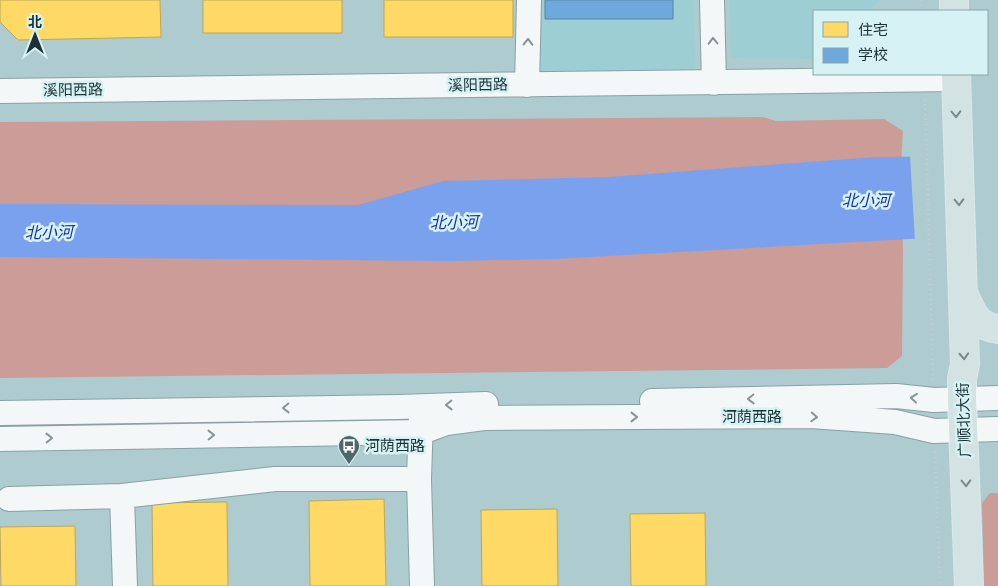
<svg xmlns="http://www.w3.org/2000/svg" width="998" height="586" font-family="'PT Serif','Noto Sans SC',serif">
<rect width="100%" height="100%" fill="#aecccf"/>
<!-- built -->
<path fill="#9dced3" d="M539 0H693L695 68 537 74Z
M730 0H880L870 11H814V59L731 58Z"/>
<!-- green -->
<path fill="#cc9c99" d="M763 117 776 121 884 119 903 131 901 163 903 252 902 356 887 368 0 378V122Z
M990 493H998V586H984L982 503Z"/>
<!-- water -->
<path fill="#7aa1ed" d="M998 156V234L555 259 448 261 0 257V204L358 205 443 181 609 177 875 157Z"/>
<!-- pier -->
<path fill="#aecccf" d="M945 154H998V236L915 241 910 156Z"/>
<!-- homes -->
<path fill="#ffd966" stroke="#bba757" d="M0 0H160L161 37 18 40 0 22Z
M203 0H342V33H203Z
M384 0H513V37H384Z
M384 499 386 586H310L309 501Z
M227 502 228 586H153L152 503Z
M557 509 558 586H482L481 510Z
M705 513 706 586H631L630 514Z
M75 526 76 586H1L0 527Z"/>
<!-- schools -->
<path fill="#6fa8dc" stroke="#5684a9" d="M545 0H673V19H545Z"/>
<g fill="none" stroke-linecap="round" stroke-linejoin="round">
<!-- minor casing -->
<g stroke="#89a1a3" stroke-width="26">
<path id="minor" d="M712 0 714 83
M527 85 529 0
M0 91 956 79
M652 401 896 396 934 400 998 398
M0 413 399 407 486 404
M421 417 419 479 422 586
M0 439 422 432 446 423 484 418 811 416 895 422 934 431 998 429
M9 499 122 496
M125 586 122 496 275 479H419"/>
</g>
<!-- major casing -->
<g stroke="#dbe8e9" stroke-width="30">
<path id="major" d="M954 0V11
M956 74 965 364 962 379V399L969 586
M963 293C972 312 975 326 998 329"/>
</g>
<!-- path -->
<path stroke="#c4cece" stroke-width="3" stroke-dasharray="1 4" stroke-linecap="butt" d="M921 0 922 11
M925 99 933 380
M935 452 940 586"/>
<!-- minor -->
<use href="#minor" stroke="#f3f7f8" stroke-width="24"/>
<!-- major -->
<use href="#major" stroke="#d3e2e3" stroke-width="28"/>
</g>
<!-- one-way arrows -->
<defs><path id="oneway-chevron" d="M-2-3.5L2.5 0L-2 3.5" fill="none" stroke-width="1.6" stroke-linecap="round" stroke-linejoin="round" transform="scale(1.25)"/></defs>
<g stroke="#879496">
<use href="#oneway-chevron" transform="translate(713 41) rotate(-91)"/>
<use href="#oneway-chevron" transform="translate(528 42) rotate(-89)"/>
<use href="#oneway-chevron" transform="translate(914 398) rotate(-174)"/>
<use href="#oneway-chevron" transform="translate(751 399) rotate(179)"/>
<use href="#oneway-chevron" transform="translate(449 405) rotate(179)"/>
<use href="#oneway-chevron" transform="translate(286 408) rotate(179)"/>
<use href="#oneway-chevron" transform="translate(634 417)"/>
<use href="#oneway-chevron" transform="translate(814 417) rotate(3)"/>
<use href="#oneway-chevron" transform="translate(211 435) rotate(-1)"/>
<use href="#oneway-chevron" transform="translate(49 438) rotate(-1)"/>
</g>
<g stroke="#778a8b">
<use href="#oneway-chevron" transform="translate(956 114) rotate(89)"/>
<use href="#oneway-chevron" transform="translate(959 202) rotate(88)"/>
<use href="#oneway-chevron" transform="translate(964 356) rotate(87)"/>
<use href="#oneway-chevron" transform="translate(966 483) rotate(88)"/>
</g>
<!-- icons -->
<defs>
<g id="bus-pin" transform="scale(1.125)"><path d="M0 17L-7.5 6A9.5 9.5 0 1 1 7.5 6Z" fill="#4e676a" stroke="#d7f2f5"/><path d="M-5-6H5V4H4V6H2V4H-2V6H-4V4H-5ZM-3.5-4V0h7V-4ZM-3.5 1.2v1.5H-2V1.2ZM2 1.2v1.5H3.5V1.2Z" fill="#fff"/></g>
</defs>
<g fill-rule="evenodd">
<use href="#bus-pin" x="349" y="446"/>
</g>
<g text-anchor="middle" stroke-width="5" stroke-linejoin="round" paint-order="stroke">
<!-- street labels -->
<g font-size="15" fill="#1b3133" stroke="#d7f2f5">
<text transform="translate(478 85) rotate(-1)" y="5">溪阳西路</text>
<text transform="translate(73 90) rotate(-1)" y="5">溪阳西路</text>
<text x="752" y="422">河荫西路</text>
<text transform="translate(964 420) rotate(-92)" y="5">广顺北大街</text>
</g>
<!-- poi labels -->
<g font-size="15" fill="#1b3133" stroke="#d7f2f5" text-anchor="start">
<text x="365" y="451">河荫西路</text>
</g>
<!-- water labels -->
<g font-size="16" font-style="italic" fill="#1330ab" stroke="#d7f2f5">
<text x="866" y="206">北小河</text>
<text transform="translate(454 222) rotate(-1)" y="6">北小河</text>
<text transform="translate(49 232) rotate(-1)" y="6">北小河</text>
</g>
</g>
<!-- legend -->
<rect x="813" y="10" width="175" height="65" fill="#d7f2f5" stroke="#8ca5a7"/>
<rect x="823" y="22" width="25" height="15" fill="#ffd966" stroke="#8ca5a7"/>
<text x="858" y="35" font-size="15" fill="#1b3133">住宅</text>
<rect x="823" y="48" width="25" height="15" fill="#6fa8dc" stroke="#8ca5a7"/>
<text x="858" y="60" font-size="15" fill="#1b3133">学校</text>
<!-- north arrow -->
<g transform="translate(35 35)" stroke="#d7f2f5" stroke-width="4" paint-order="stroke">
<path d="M0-4L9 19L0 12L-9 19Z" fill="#1b3133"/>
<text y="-8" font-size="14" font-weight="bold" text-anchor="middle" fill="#1b3133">北</text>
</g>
</svg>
